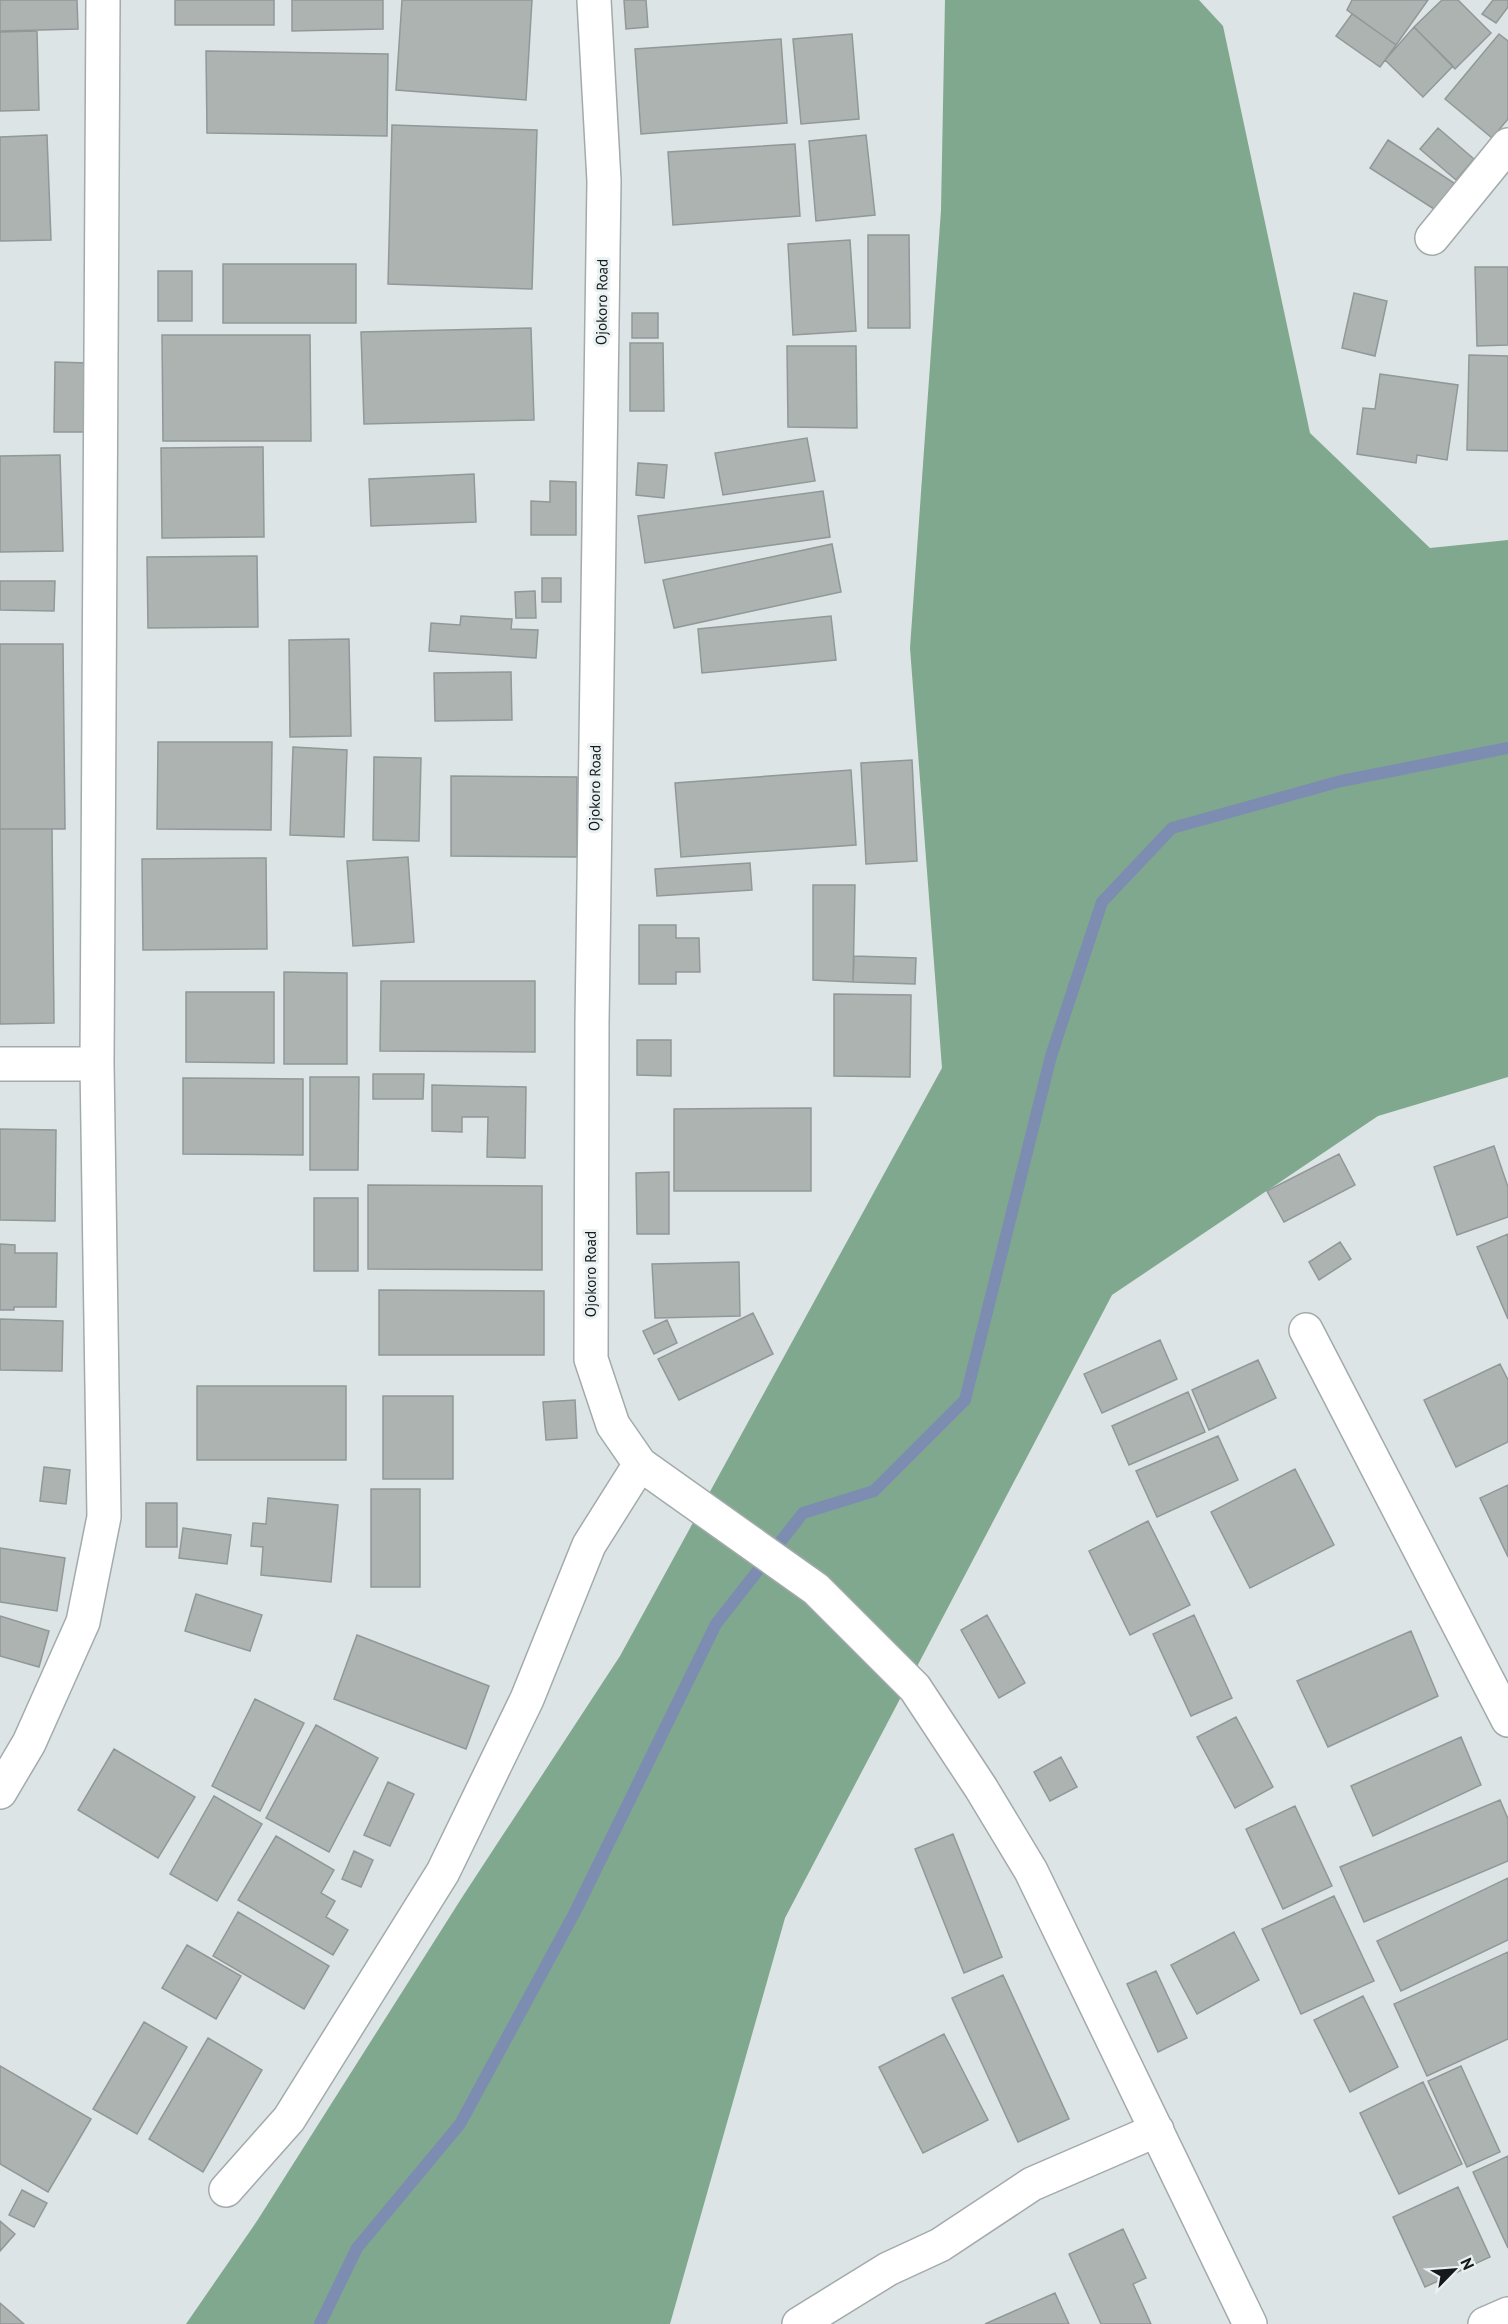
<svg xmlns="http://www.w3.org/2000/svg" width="1508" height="2324" font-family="'PT Sans',sans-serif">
<rect width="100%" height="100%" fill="#dce4e5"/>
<!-- forest -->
<path fill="#80a88e" d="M945 0H1199L1223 26 1310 433 1430 548 1508 540V1077L1378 1116 1112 1295 785 1918 670 2324H186L257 2221 461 1899 620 1656 942 1068 910 648 941 210Z"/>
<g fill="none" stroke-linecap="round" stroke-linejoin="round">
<!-- stream -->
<path stroke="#7c8db1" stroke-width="12" d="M320 2324 357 2248 460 2124 575 1912 716 1624 803 1513 874 1491 965 1400 1051 1056 1102 902 1172 828 1341 781 1508 748"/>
</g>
<!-- building -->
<path fill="#acb3b1" stroke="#919897" stroke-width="1.5" d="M0 0H77L78 29 0 31Z
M175 0H274V25H175Z
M292 0H383V29L292 31Z
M402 0H532L526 100 396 90Z
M624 0H646L648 27 626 29Z
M1352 0H1428L1396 45 1347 10Z
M1442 0H1458L1491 33 1455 69 1414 27Z
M1493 0H1508V7L1496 23 1482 14Z
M1352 14 1396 45 1380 67 1336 36Z
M1414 27 1453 66 1423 97 1385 60Z
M37 31 39 110 0 111V32Z
M852 34 859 119 801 124 793 39Z
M1499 34 1508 41V119L1492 138 1445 99Z
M781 39 787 123 641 134 635 49Z
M206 51 388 54 387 136 207 133Z
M392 125 537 130 532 289 388 284Z
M1438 128 1474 159 1456 180 1420 149Z
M47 135 51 240 0 241V137Z
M866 135 875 215 816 221 809 141Z
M1388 140 1454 183 1437 211 1370 168Z
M795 144 800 216 673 225 668 152Z
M868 235H909L910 328H868Z
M850 240 856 331 793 335 788 244Z
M223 264H356V323H223Z
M1475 267H1508V345L1477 346Z
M158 271H192V321H158Z
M1354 293 1387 301 1375 356 1342 348Z
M632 313H658V338H632Z
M531 328 534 420 364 424 361 332Z
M162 335H310L311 441H163Z
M630 343H663L664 411H630Z
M787 346H856L857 428 788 427Z
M1469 355 1508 356V451L1467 450Z
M55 362 87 363V432H54Z
M1380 374 1458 385 1447 460 1417 455 1416 463 1357 454 1363 408 1375 409Z
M807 438 815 481 723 495 715 453Z
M263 447 264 537 162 538 161 448Z
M60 455 63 551 0 552V456Z
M638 463 667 465 664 498 636 495Z
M474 474 476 522 371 526 369 479Z
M550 481 576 482V535H531V501L550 502Z
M823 491 830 537 645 563 638 516Z
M832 544 841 592 674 628 663 580Z
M257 556 258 627 148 628 147 557Z
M542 578H561V602H542Z
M0 581H55L54 611 0 610Z
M535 591 536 618H516L515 592Z
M461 616 512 619 511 629 538 630 536 658 429 651 431 623 460 625Z
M831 616 836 660 702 673 698 629Z
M349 639 351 736 290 737 289 640Z
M0 644H63L65 829H0Z
M511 672 512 720 435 721 434 673Z
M158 742H272L271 830 157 829Z
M293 747 347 750 344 837 290 835Z
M374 757 421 758 419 841 373 840Z
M912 760 917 861 866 864 861 763Z
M851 770 856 845 681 857 675 783Z
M451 776 577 777V857L451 856Z
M0 829H52L54 1023 0 1024Z
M408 857 414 942 353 946 347 861Z
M266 858 267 949 143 950 142 859Z
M750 863 752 890 657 896 655 869Z
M813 885H855L853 982 813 980Z
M639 925H676V938H699L700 972H676V984H639Z
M854 956 916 958 915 984 853 982Z
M284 972 347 973V1064H284Z
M381 981H535V1052L380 1051Z
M186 992H274V1063L186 1062Z
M834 994 911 995 910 1077 834 1076Z
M637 1040H671V1076L637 1075Z
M373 1074H424L423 1099H373Z
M310 1077H359L358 1170H310Z
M183 1078 303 1079V1155L183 1154Z
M432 1085 526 1087 525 1158 487 1157 488 1117H462V1132L432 1131Z
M811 1108V1191H674V1109Z
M0 1129 56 1130 55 1221 0 1220Z
M1494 1146 1508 1187V1217L1457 1235 1434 1167Z
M1339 1154 1355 1185 1284 1222 1267 1191Z
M669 1172V1234H637L636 1173Z
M368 1185 542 1186V1270L368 1269Z
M314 1198H358V1271H314Z
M1508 1234V1319L1477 1247Z
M1340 1242 1351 1259 1319 1280 1309 1262Z
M0 1244 15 1245V1253H57L56 1307H14V1310H0Z
M739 1262 740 1316 655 1318 652 1264Z
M379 1290 544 1291V1355H379Z
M753 1313 773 1354 679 1400 658 1359Z
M0 1319 63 1321 62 1371 0 1370Z
M667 1320 677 1343 654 1354 643 1331Z
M1160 1340 1177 1379 1102 1413 1084 1374Z
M1258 1360 1276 1398 1209 1430 1192 1390Z
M1500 1364 1508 1380V1442L1456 1467 1424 1400Z
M197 1386H346V1460H197Z
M1188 1392 1205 1432 1129 1465 1112 1426Z
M383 1396H453V1479H383Z
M575 1400 577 1438 546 1440 543 1402Z
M1218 1436 1238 1480 1157 1517 1136 1471Z
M44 1467 70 1470 66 1504 40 1501Z
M1295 1469 1334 1545 1250 1588 1211 1512Z
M1508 1485V1557L1480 1498Z
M371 1489H420V1587H371Z
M268 1498 338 1505 331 1582 261 1575 263 1547 251 1546 253 1523 266 1524Z
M146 1503H177V1547H146Z
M1148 1521 1190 1605 1130 1635 1089 1551Z
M183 1528 231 1535 227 1564 179 1558Z
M0 1548 65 1558 57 1611 0 1602Z
M196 1594 262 1615 250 1651 185 1631Z
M987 1615 1025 1683 999 1698 961 1630Z
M1194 1615 1232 1698 1191 1716 1153 1634Z
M0 1616 49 1631 39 1667 0 1656Z
M1411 1631 1438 1696 1328 1747 1297 1681Z
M357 1635 489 1686 466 1749 334 1699Z
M255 1699 304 1723 260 1811 212 1786Z
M1236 1717 1273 1787 1235 1808 1197 1737Z
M316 1725 378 1758 329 1852 266 1818Z
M1461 1737 1481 1785 1373 1836 1351 1786Z
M114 1749 195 1797 158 1858 78 1810Z
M1061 1757 1077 1787 1050 1801 1034 1772Z
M388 1782 414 1794 390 1846 364 1835Z
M214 1796 262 1824 217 1901 170 1874Z
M1500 1800 1508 1819V1861L1364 1922 1340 1867Z
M1295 1806 1332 1886 1283 1909 1246 1829Z
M953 1834 1002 1957 964 1973 915 1849Z
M276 1836 334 1870 321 1893 335 1901 326 1917 348 1930 333 1955 238 1900Z
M354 1851 373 1860 361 1887 342 1879Z
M1508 1878V1940L1401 1991 1377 1941Z
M1334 1896 1374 1981 1301 2014 1262 1929Z
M238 1912 329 1966 304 2009 213 1956Z
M1234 1932 1259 1980 1197 2014 1171 1965Z
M187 1945 241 1976 216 2019 162 1988Z
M1508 1952V2039L1427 2076 1394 2004Z
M1156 1971 1187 2038 1158 2052 1127 1984Z
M1003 1975 1069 2119 1018 2142 952 1998Z
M1363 1996 1398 2067 1350 2092 1314 2020Z
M144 2022 187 2047 137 2134 93 2109Z
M944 2034 988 2120 923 2153 879 2067Z
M208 2038 262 2070 203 2172 149 2139Z
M0 2066 91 2119 48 2192 0 2164Z
M1461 2066 1500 2152 1467 2167 1428 2081Z
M1423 2082 1462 2164 1399 2194 1360 2113Z
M1508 2156V2248L1473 2172Z
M1458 2187 1490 2257 1425 2287 1393 2217Z
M22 2190 47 2203 34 2227 9 2215Z
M0 2221 15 2234 0 2251Z
M1123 2229 1146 2278 1133 2284 1151 2324H1101L1069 2254Z
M1055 2293 1069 2324H985Z
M0 2303 24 2324H0Z"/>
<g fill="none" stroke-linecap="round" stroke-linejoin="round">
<!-- minor casing -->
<g stroke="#a3aaab" stroke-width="36">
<path id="minor" d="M594 0 604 181 592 1023 591 1359 613 1425 640 1464 816 1589 915 1688 981 1788 1031 1871 1250 2324
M1432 238 1508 145
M0 1064H97
M1306 1330 1508 1720
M0 1792 29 1743 83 1622 104 1517 97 1064 103 0
M226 2190 289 2119 443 1872 527 1699 589 1545 640 1464
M799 2324 888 2269 940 2245 1032 2184 1157 2130
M1485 2324 1508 2314"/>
</g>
<!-- minor -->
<use href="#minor" stroke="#fff" stroke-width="33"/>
</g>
<g text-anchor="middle" stroke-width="6" stroke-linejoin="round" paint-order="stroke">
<!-- street labels -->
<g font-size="15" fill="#161919" stroke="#e9f1f2">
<text transform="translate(602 302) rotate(-89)" y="5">Ojokoro Road</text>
<text transform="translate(595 788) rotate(-89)" y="5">Ojokoro Road</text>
<text transform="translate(591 1274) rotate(-90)" y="5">Ojokoro Road</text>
</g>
</g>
<!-- north arrow -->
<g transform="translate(1454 2270) rotate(65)" stroke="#e9f1f2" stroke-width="4.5" paint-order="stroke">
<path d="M0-4.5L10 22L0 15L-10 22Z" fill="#161919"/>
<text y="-9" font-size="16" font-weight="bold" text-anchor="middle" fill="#161919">N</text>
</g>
</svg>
